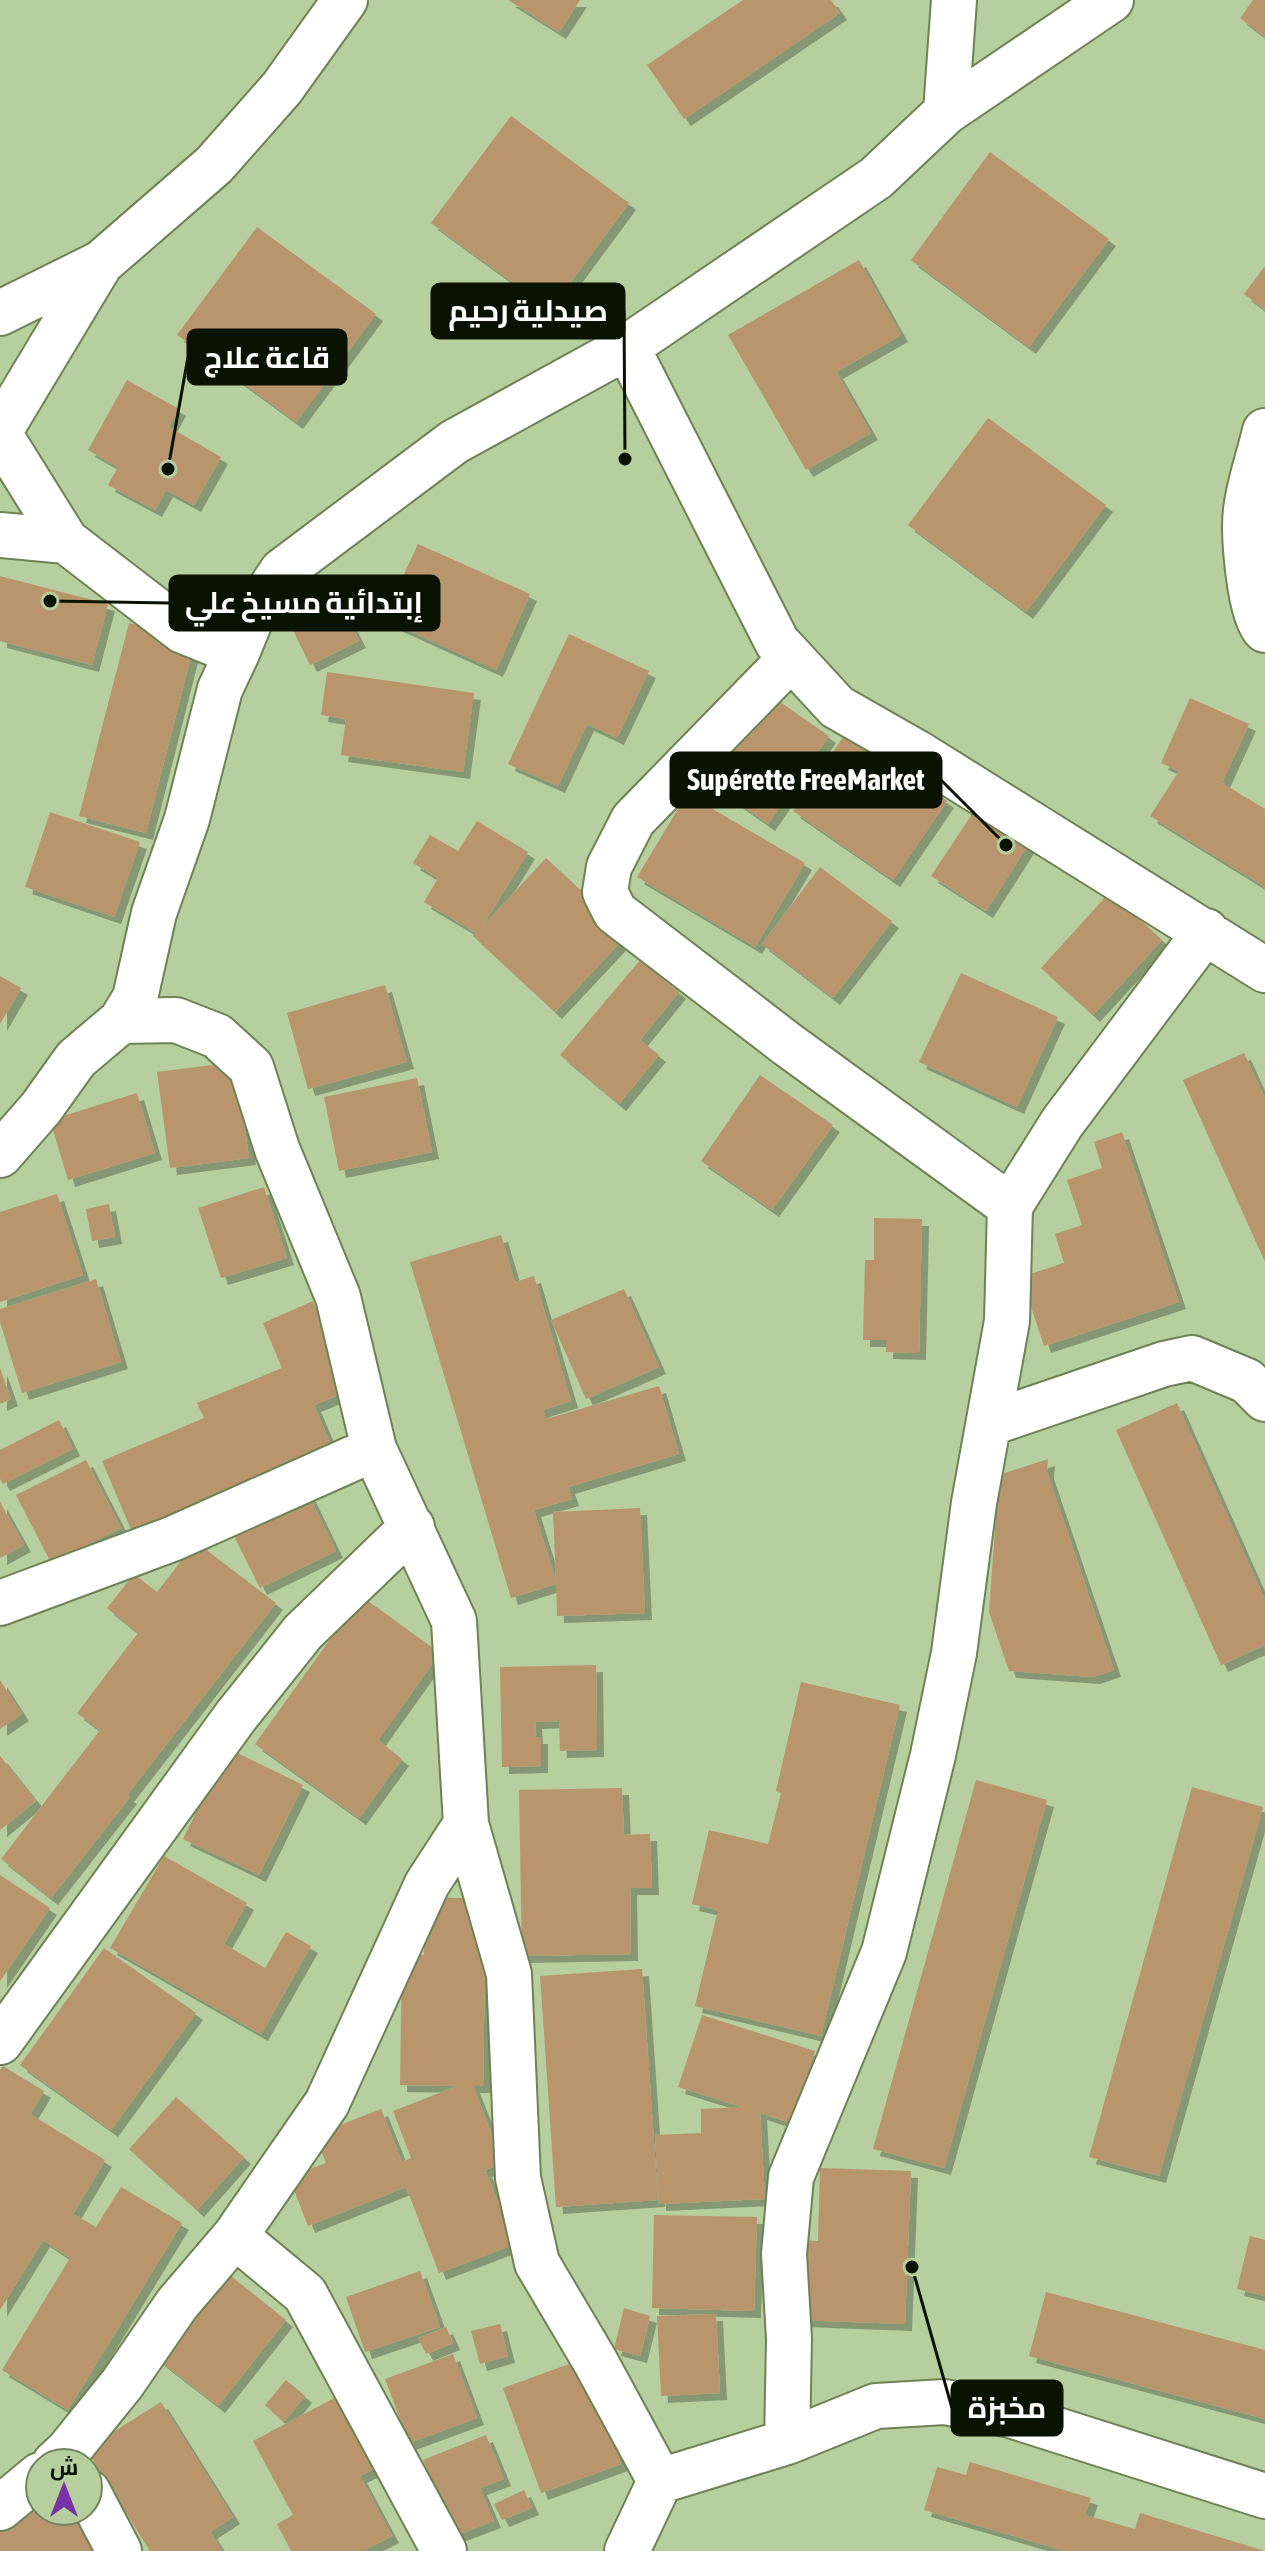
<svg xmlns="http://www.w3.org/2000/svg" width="1265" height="2551" font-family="'Asap Condensed',Cairo,sans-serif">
<defs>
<filter id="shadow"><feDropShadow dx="7" dy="7" stdDeviation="0" flood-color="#0004"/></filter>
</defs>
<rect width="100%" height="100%" fill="#b7ce9e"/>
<!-- building -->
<path fill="#b9956d" filter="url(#shadow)" d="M508 0H580L559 32Z
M743 0H831L840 13 684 119 647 65Z
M1253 0H1265V37L1240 18Z
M511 116 629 203 550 310 431 223Z
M990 152 1109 239 1029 347 911 260Z
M257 227 376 314 296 422 177 335Z
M859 260 901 335 836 372 871 433 806 470 728 335Z
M1265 266V310L1244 294Z
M127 380 179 409 169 427 221 457 194 505 166 490 155 510 108 485 118 467 88 450Z
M988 418 1106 505 1026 612 908 525Z
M418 544 530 594 496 670 383 619Z
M0 576 108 604 92 665 0 641Z
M334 592 359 641 310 665 286 616Z
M129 623 195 640 146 833 79 816Z
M569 634 649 671 617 738 587 724 558 786 508 764Z
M327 672 474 693 463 772 341 755 346 719 321 715Z
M770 695 829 736 768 824 710 783Z
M1190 698 1249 724 1222 783 1265 809V887L1150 816 1179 771 1161 763Z
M846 733 947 801 893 880 793 811Z
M687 794 805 863 755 947 637 877Z
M976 808 1030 842 986 911 931 876Z
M50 812 140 842 114 917 25 887Z
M477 821 528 852 482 927 546 858 628 934 555 1012 473 936 476 933 424 902 438 878 413 863 430 835 458 851Z
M820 867 892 921 833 998 762 944Z
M1110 892 1162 940 1093 1015 1041 968Z
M640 960 679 992 640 1040 659 1055 619 1104 560 1055Z
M961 973 1058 1017 1017 1107 919 1062Z
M0 976 21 988 0 1024Z
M385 985 407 1062 308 1089 287 1013Z
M1244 1053 1265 1099V1262L1183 1080Z
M235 1062 249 1158 170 1168 157 1072Z
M760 1075 833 1125 772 1210 701 1161Z
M417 1078 432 1152 339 1171 324 1097Z
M137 1093 155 1153 68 1180 50 1120Z
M1122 1132 1179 1302 1044 1346 1021 1277 1064 1263 1055 1234 1082 1225 1067 1180 1102 1168 1094 1142Z
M264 1187 287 1258 221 1278 198 1208Z
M57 1194 83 1275 0 1302V1212Z
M109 1204 115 1237 92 1241 86 1209Z
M874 1218 922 1219 919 1353 886 1352V1340H863L865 1260H874Z
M501 1235 515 1282 534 1276 571 1401 543 1410 546 1419 659 1386 679 1454 568 1487 572 1499 534 1510 556 1581 553 1512 640 1508 645 1613 557 1616 556 1584 511 1598 410 1262Z
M96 1279 121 1362 22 1393 0 1322V1309Z
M624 1289 659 1367 586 1399 551 1320Z
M313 1301 351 1390 314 1405 331 1445 223 1491 227 1499 135 1539 102 1461 204 1418 197 1403 282 1368 263 1323Z
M0 1368 11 1399 0 1404Z
M1177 1403 1265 1600V1645L1221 1665 1116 1430Z
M59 1420 73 1449 3 1484 0 1479V1450Z
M1048 1459 1047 1472 1114 1670 1093 1677 1009 1671 989 1612 999 1475Z
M86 1460 121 1528 51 1563 16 1495Z
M303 1483 336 1551 260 1588 226 1520Z
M0 1502 24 1545 0 1558Z
M196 1542 276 1603 127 1795 130 1797 51 1898 1 1859 100 1730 77 1713 138 1633 107 1608 134 1574 157 1592Z
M361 1596 440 1653 378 1740 402 1759 359 1818 255 1744Z
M596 1665 597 1750 560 1751 559 1721 535 1722 536 1737H541V1766L502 1767 500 1667Z
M0 1680 22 1714 0 1729Z
M801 1682 900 1705 821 2036 695 2006 718 1910 692 1904 709 1830 768 1844 781 1793 776 1791Z
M227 1748 303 1785 259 1875 183 1839Z
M0 1756 36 1801 0 1830Z
M976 1780 1047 1800 944 2168 873 2149Z
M1192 1787 1263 1807 1159 2176 1089 2157Z
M622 1788 624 1835 650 1834 652 1888H630L631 1954 522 1956 519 1790Z
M164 1856 247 1903 224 1944 265 1968 286 1932 311 1946 261 2034 110 1948Z
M0 1875 50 1908 0 1981Z
M425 1897 486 1899 483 2086H473L503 2163 485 2170 515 2244 439 2273 406 2187 308 2226 289 2177 326 2163 315 2135 381 2109 402 2162 411 2158 393 2111 457 2086 400 2085 402 1955H424Z
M104 1948 196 2013 111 2130 20 2065Z
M642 1969 658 2200 556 2207 540 1976Z
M702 2015 815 2051 791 2123 760 2113 765 2199 659 2204 655 2135 701 2133V2109L742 2107 678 2087Z
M3 2066 44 2091 30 2114 105 2160 73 2214 96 2227 121 2187 182 2223 68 2410 2 2370 70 2258 43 2240 0 2310V2070Z
M176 2097 244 2157 197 2210 129 2149Z
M820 2168 911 2171 905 2324 798 2320 801 2240 818 2241Z
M654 2215 757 2217 754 2311 652 2308Z
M1250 2236 1265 2240V2296L1237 2289Z
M216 2264 286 2320 218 2406 147 2351Z
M420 2271 440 2327 365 2352 346 2297Z
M1046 2292 1265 2350V2419L1029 2356Z
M624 2308 650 2316 640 2356 614 2349Z
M716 2314 720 2393 661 2396 657 2316Z
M500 2324 508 2356 480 2364 471 2331Z
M446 2327 453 2343 426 2354 418 2338Z
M453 2354 477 2418 409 2443 385 2379Z
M583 2359 621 2464 541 2493 503 2388Z
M286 2380 305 2396 284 2422 265 2405Z
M340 2395 384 2464 360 2476 392 2536 363 2551H291L277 2524 293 2515 253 2441Z
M161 2402 233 2517 210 2532 222 2551H150L86 2449Z
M486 2435 504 2479 480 2488 494 2521 454 2536 423 2460Z
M970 2462 1091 2498 1085 2515 1135 2529 1140 2513 1265 2551H1065L924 2510 937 2467 966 2475Z
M524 2490 532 2508 502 2520 494 2504Z
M40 2493V2511H86L111 2551H0V2517Z"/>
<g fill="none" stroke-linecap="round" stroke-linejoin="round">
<!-- minor casing -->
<g stroke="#6d8255" stroke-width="48">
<path id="minor" d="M946 112 954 0
M0 313 101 263 214 165 282 88 345 0
M627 347 777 642 837 707 916 752 1265 970
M0 431 101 263
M1265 431C1259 457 1249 484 1246 510 1243 533 1249 615 1265 630
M0 435 66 541 183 631 237 653 252 616 282 571 454 442 627 347 876 178 946 112 1111 0
M0 535 66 541
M791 658 633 820 609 867 605 892 615 912 787 1044 1010 1206
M121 1021 176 1020 217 1036 251 1067 277 1149 338 1297 374 1449 454 1621 466 1824 509 1974 518 2178 537 2263 595 2361 660 2481 627 2551
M0 1155 41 1108 76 1059 121 1021 135 998 154 913 187 819 220 689 237 653
M991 1423 1164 1364 1192 1358 1247 1381 1265 1399
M0 1603 172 1539 374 1449
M0 2042 236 1716 303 1632 412 1527
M235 2236 305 2294 444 2551
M787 2442 789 2339 784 2254 791 2177 884 1952 933 1755 954 1653 974 1503 1007 1321 1010 1206 1062 1123 1206 931
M55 2463 67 2452 122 2384 177 2304 235 2236 327 2103 427 1884 466 1824
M660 2481 787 2442 876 2406 945 2402 1010 2415 1265 2496
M88 2492 119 2551
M0 2508 40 2475"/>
</g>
<!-- minor -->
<use href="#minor" stroke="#fff" stroke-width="44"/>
</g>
<!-- callouts -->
<path fill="none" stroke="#0a1202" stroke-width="3" d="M625 459L624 311M168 469L188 357M50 601L170 603M1006 845L941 780M912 2267L952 2408"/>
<g fill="#0a1202" stroke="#b7ce9e" stroke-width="3">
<circle cx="625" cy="459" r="8"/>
<circle cx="168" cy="469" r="8"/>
<circle cx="50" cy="601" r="8"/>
<circle cx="1006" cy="845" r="8"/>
<circle cx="912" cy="2267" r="8"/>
</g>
<g fill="#0a1202" stroke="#0a1202" stroke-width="3">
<rect x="432" y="284" width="192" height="54" rx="8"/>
<rect x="188" y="330" width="158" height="54" rx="8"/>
<rect x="170" y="576" width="269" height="54" rx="8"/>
<rect x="671" y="753" width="270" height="54" rx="8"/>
<rect x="952" y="2381" width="110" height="54" rx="8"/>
</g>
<g font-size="30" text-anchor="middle" font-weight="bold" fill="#fff">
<text x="528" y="321">صيدلية رحيم</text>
<text x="267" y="368">قاعة علاج</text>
<text x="304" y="613">إبتدائية مسيخ علي</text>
<text x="806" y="790">Supérette FreeMarket</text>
<text x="1007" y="2418">مخبزة</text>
</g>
<!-- north arrow -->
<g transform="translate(64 2487)"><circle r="38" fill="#b7ce9e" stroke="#728360" stroke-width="2"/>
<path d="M0-6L14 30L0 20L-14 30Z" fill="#7732a5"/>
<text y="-12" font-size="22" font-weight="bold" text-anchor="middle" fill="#0a1202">ش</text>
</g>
</svg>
